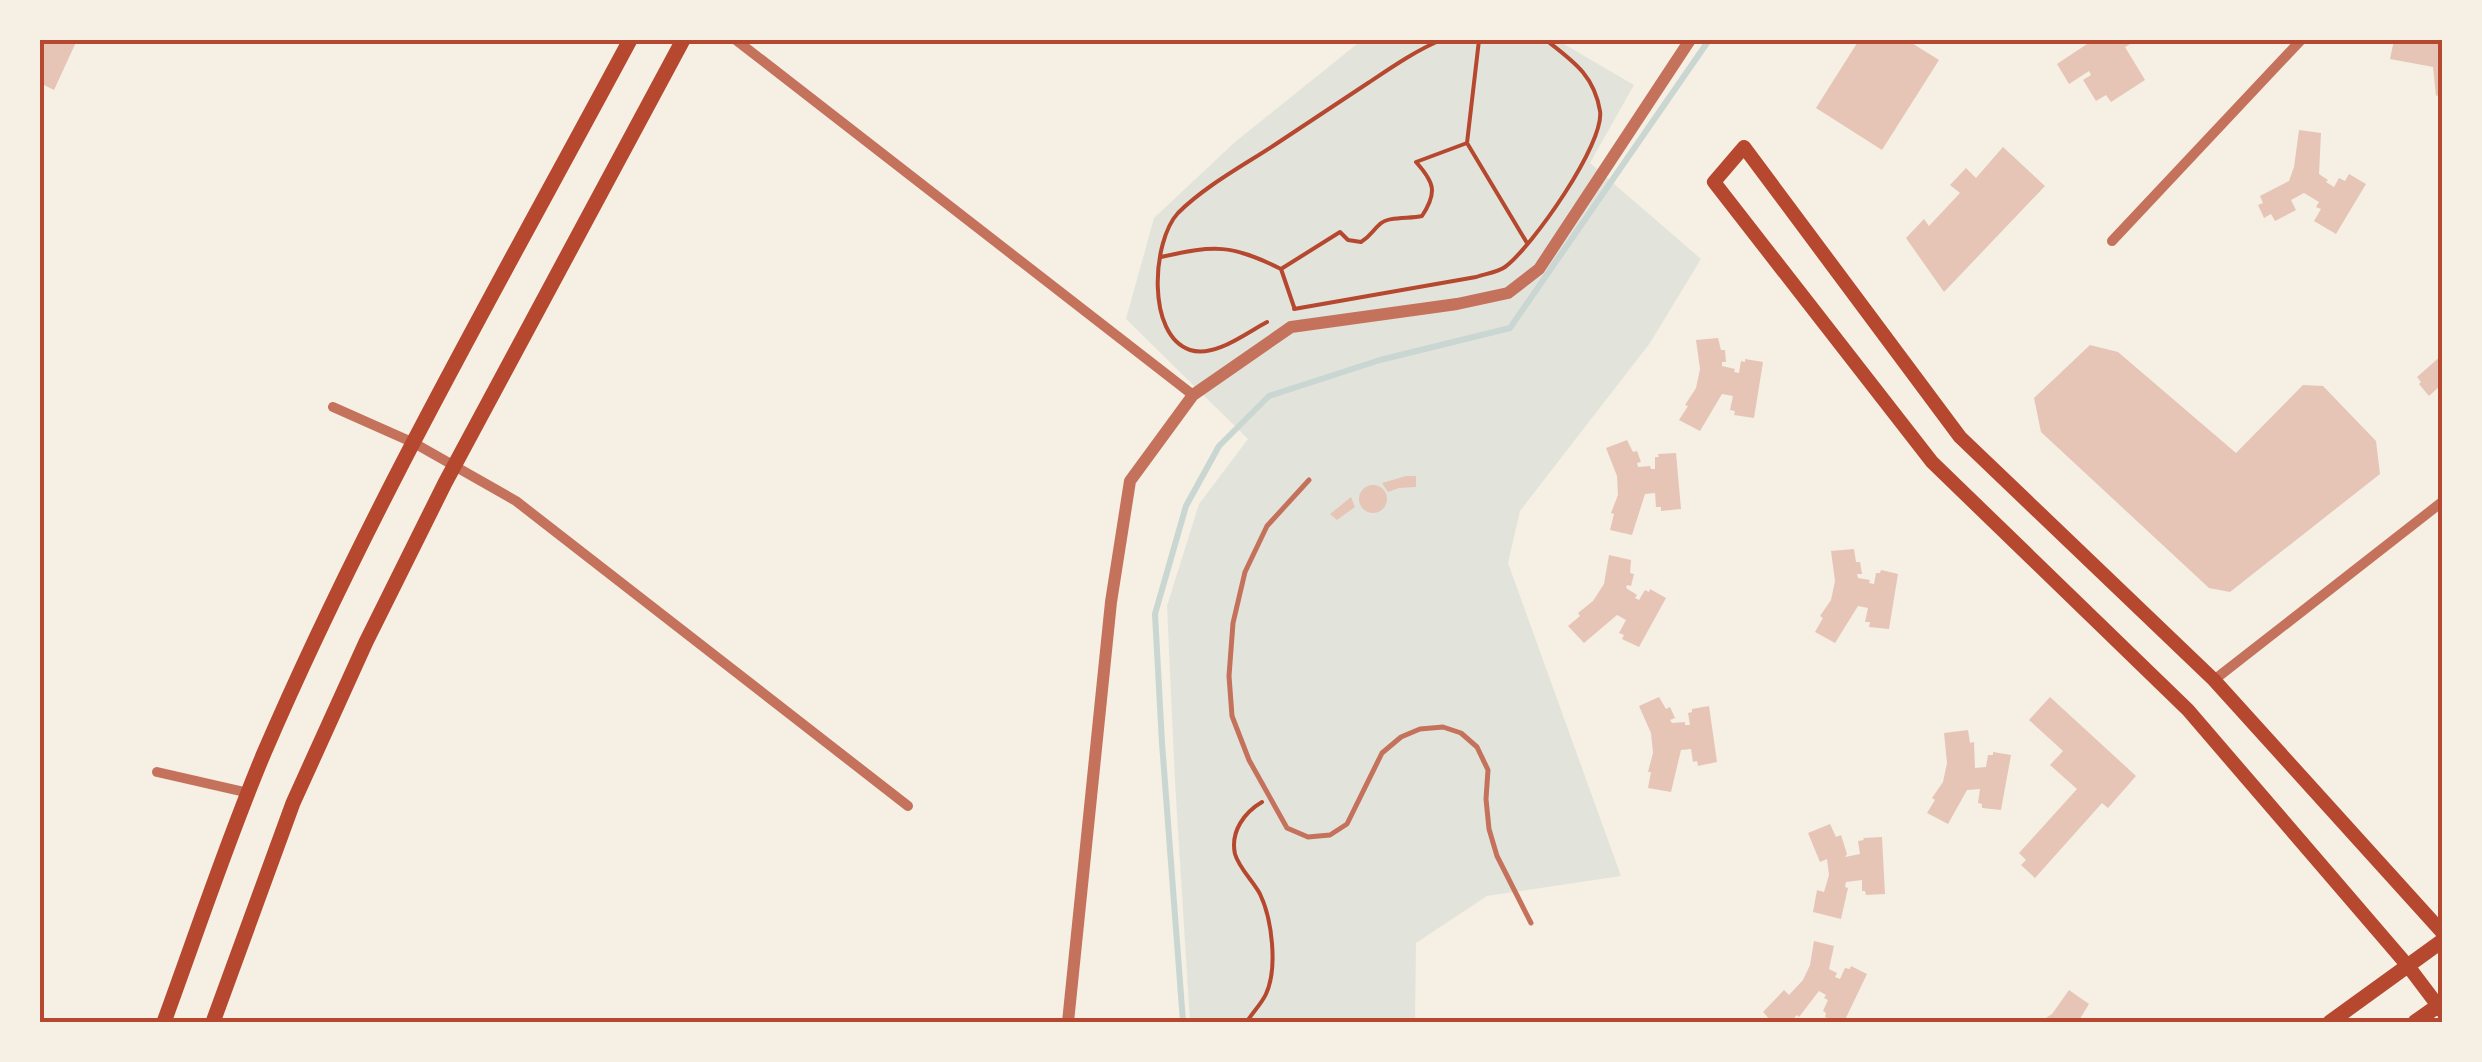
<svg xmlns="http://www.w3.org/2000/svg" width="2482" height="1062" font-family="'Fira Sans',sans-serif">
<rect width="100%" height="100%" fill="#f6efe4"/>
<!-- green -->
<path fill="#e2e4dc" d="M1362 40H1557L1634 85 1590 163 1701 259 1650 343 1520 511 1508 563 1621 876 1487 896 1416 943 1415 1022H1190L1175 782 1167 606 1199 504 1248 439 1126 319 1154 218 1235 142Z"/>
<g fill="none" stroke-linecap="round" stroke-linejoin="round">
<!-- stream -->
<path stroke="#c9d6d2" stroke-width="6" d="M1183 1022 1162 743 1155 614 1186 506 1219 446 1269 396 1380 360 1510 328 1709 40"/>
</g>
<!-- building -->
<path fill="#e6c5b7" d="M40 40H77L54 90 40 83Z
M1859 40H1907L1939 60 1882 150 1816 108Z
M2093 40H2138L2125 47 2145 80 2111 102 2106 95 2096 101 2083 80 2091 75 2089 71 2069 84 2057 64Z
M2394 40H2442V94L2436 96 2433 67 2390 59Z
M2299 130 2321 133 2319 174 2328 180 2326 182 2334 187 2339 178 2345 181 2349 174 2366 184 2336 234 2314 221 2321 209 2316 207 2319 202 2304 193 2291 200 2296 210 2275 221 2271 214 2264 218 2258 205 2263 203 2260 196 2289 181 2294 167Z
M2003 147 2045 186 1944 292 1906 238 1924 219 1929 226 1960 193 1950 185 1966 168 1976 178Z
M1718 338 1721 350H1725L1726 362H1722V366L1735 369 1734 372 1739 373 1741 361 1745 362V359L1763 362 1754 418 1734 415 1735 411 1730 410 1733 396 1722 394 1700 431 1679 420 1688 406 1685 405 1696 388 1700 369 1696 340Z
M2090 345 2118 352 2236 453 2303 385 2323 386 2376 441 2380 474 2230 592 2209 588 2041 432 2034 398Z
M2442 355V384L2429 396 2419 384 2421 382 2417 377Z
M1627 440 1633 452 1637 451 1641 462 1637 463 1638 467 1650 466 1651 469H1655V457H1659L1658 454 1676 453 1681 509 1661 511V507H1656L1655 493 1645 494 1632 535 1610 530 1614 514 1611 513 1618 495 1617 476 1606 448Z
M1406 476H1416V487L1399 488 1388 492 1382 483Z
M1359 499a14 14 0 1 1 28 0a14 14 0 1 1-28 0Z
M1351 497 1355 507 1337 520 1330 514Z
M1854 549 1856 562H1860L1862 574H1857L1858 578 1870 580 1869 583 1874 584 1876 573H1880L1881 570 1898 574 1889 629 1869 627 1870 622H1865L1868 608 1858 606 1835 643 1815 632 1823 618 1820 616 1831 600 1835 581 1831 551Z
M1609 555 1631 560 1630 573 1634 574 1631 586 1627 585 1626 588 1637 595 1635 598 1639 600 1645 590 1649 592 1650 589 1666 598 1639 647 1622 639 1624 635 1619 633 1626 620 1617 615 1584 643 1568 626 1580 616 1578 613 1593 601 1604 584Z
M1659 697 1666 709 1670 707 1675 718 1670 720 1672 723 1685 722V725H1690L1688 713 1692 712V709L1709 706 1717 762 1698 766 1697 761 1693 762 1691 749 1681 750 1671 792 1648 788 1651 772H1648L1653 753 1651 733 1639 706Z
M2050 697 2136 776 2108 808 2102 803 2035 878 2021 865 2026 860 2019 853 2077 789 2050 765 2063 751 2029 720Z
M1968 730 1970 743 1974 742 1975 768 1986 767 1988 755H1993V752L2011 755 2001 810 1982 808V804L1978 803 1980 789 1967 790 1948 824 1927 813 1935 800 1932 798 1943 782 1947 763 1944 733Z
M1830 824 1836 837 1841 835 1847 854 1845 857 1860 854 1858 841 1864 840 1863 838 1882 837 1885 894 1866 895 1865 891H1862V880L1846 882 1845 887 1848 888 1841 919 1813 912 1817 890 1824 892 1829 875 1827 859 1820 862 1808 833Z
M1814 941 1834 946 1829 969 1837 973 1835 977 1840 979 1845 968 1850 969 1851 966 1867 974 1844 1022H1836L1825 1017 1826 1013 1823 1011 1828 1000 1824 998 1826 995 1819 991 1799 1017 1797 1015 1790 1022H1772L1763 1012 1784 990 1789 995 1803 980 1810 965Z
M2069 990 2089 1004 2078 1022H2040L2052 1014Z"/>
<g fill="none" stroke-linecap="round" stroke-linejoin="round">
<!-- path -->
<path stroke="#b5482f" stroke-width="4" d="M1479 40 1467 143 1527 243
M1161 257C1215 245 1231 244 1281 269L1294 307
M1281 269 1340 232 1348 240 1361 242C1371 236 1372 231 1380 224 1388 216 1410 219 1422 216 1438 192 1434 182 1416 162L1467 143
M1294 309 1476 277C1485 274 1498 272 1505 267 1532 247 1605 143 1600 111 1594 75 1573 61 1546 40
M1267 322C1246 333 1215 358 1190 350 1146 335 1152 241 1178 213 1206 185 1246 164 1279 142 1309 122 1338 103 1368 83 1392 67 1415 51 1441 40
M1222 1022 1248 1020C1253 1012 1262 1003 1266 994 1278 968 1272 919 1260 894 1253 881 1239 868 1235 854 1230 831 1245 812 1262 802"/>
<!-- service -->
<path stroke="#c5725c" stroke-width="5" d="M1309 480 1267 526 1245 572 1233 623 1229 676 1232 716 1249 760 1287 828 1308 837 1330 835 1347 824 1382 753 1401 737 1420 729 1443 727 1461 733 1477 747 1488 770 1486 799 1489 829 1497 856 1531 923"/>
<!-- minor -->
<path stroke="#c5725c" stroke-width="10" d="M736 40 1193 395
M2112 241 2301 40
M333 407 414 443 516 501 908 806
M2214 680 2442 502
M157 772 249 793"/>
<!-- tertiary -->
<path stroke="#c5725c" stroke-width="12" d="M1068 1022 1111 602 1130 481 1193 395 1291 327 1457 304 1508 293 1539 269 1690 40"/>
<!-- secondary -->
<path stroke="#b5482f" stroke-width="14" d="M2442 932 2214 680 1960 437 1744 147 1714 182 1932 462 2188 710 2408 966 2442 1011"/>
<!-- primary -->
<path stroke="#b5482f" stroke-width="15" d="M164 1022C197 932 227 841 264 753 370 507 504 275 630 40
M213 1022 293 803 366 642 445 483 683 40
M2330 1022 2442 941
M2415 1022 2442 1003"/>
</g>
<!-- border -->
<rect width="2482" height="1062" fill="none" stroke="#f6efe4" stroke-width="85"/>
<rect x="42" y="42" width="2398" height="978" fill="none" stroke="#b5482f" stroke-width="4"/>
</svg>
